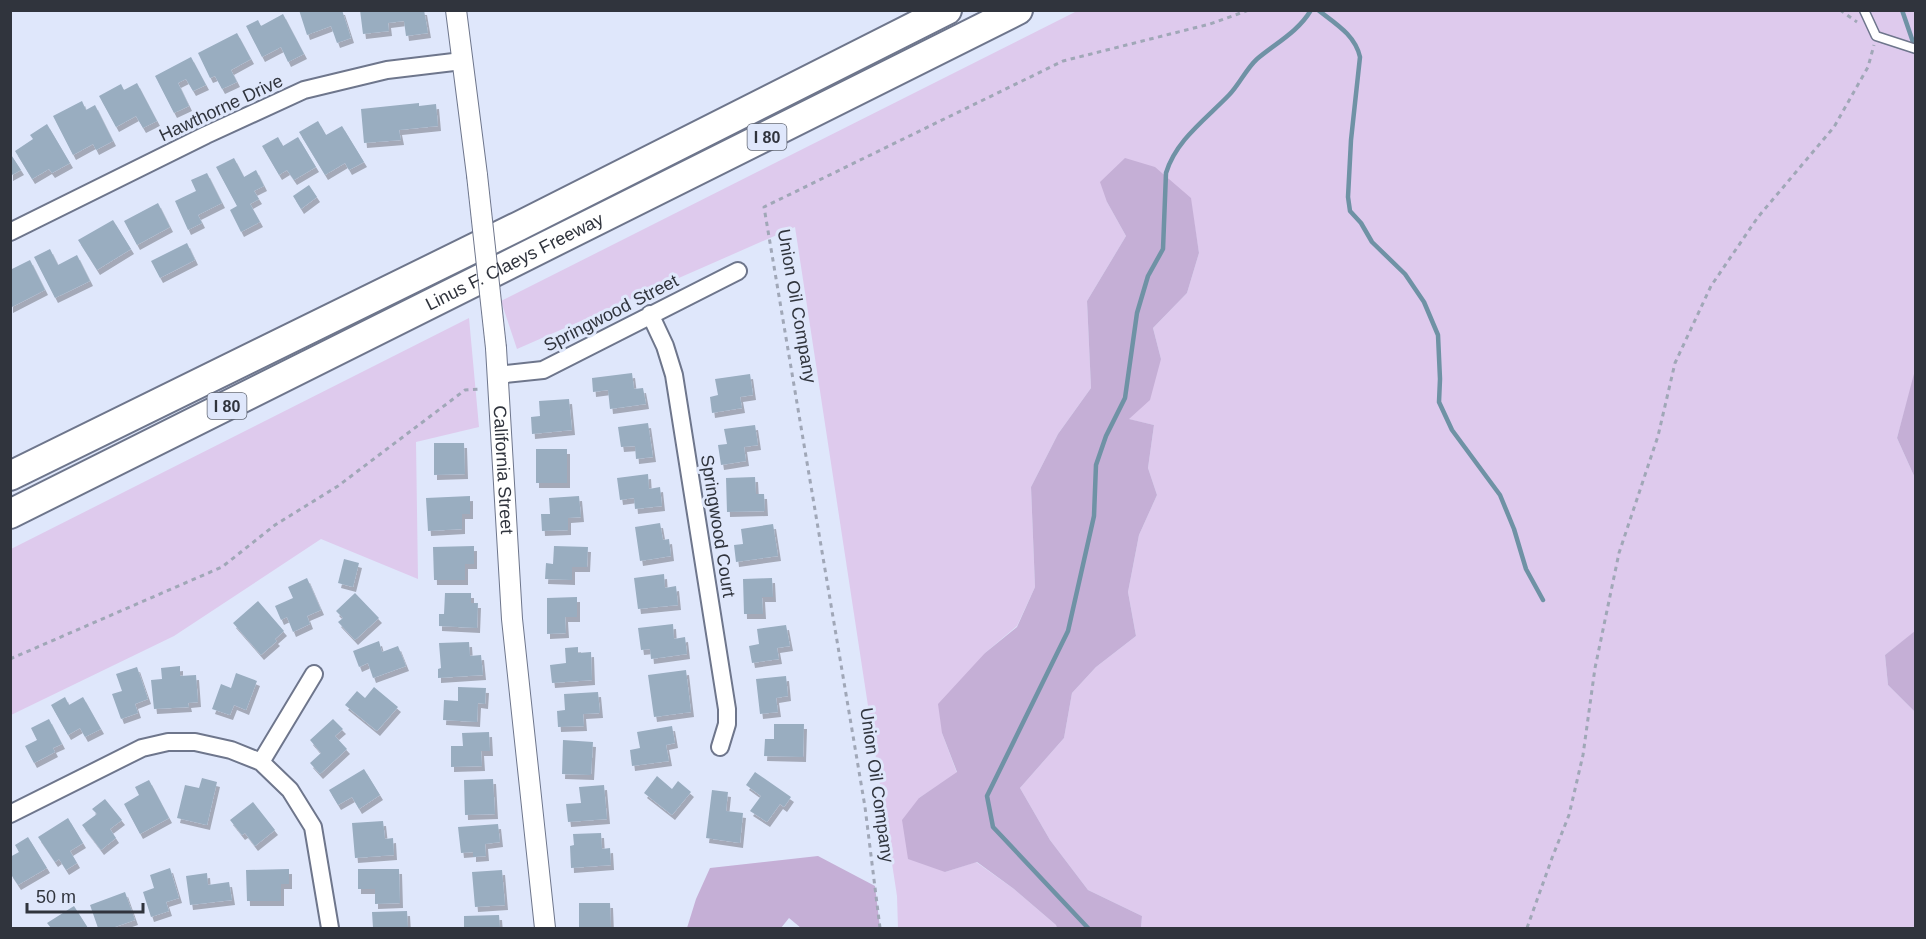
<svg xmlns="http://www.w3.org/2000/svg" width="1926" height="939" font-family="Arial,sans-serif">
<defs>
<filter id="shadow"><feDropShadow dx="3" dy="5" stdDeviation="0" flood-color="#0004"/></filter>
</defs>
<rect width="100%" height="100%" fill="#dfe7fb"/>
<!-- green -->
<path fill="#decaed" d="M1077 11H1915L1916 370 1897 438 1915 478 1916 631 1885 655 1888 685 1915 712V928H1141L1142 916 1088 890 1050 840 1020 788 1064 738 1072 693 1096 667 1136 636 1128 592 1139 535 1157 495 1148 468 1154 425 1128 419 1161 359 1153 328 1187 293 1199 253 1190 197 1107 202 1126 236 1087 301 1091 388 1058 434 1031 487 1035 587 1017 626 985 653 942 733 957 773 919 798 945 872 976 862 1014 889 1056 925 1057 928H898L897 896 795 227 517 349 501 301Z
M469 318 479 427 416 442 418 579 321 539 174 636 11 715V549Z"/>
<!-- forest -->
<path fill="#c5afd6" d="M1125 158 1155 167 1191 198 1199 253 1187 293 1153 328 1161 359 1150 400 1129 419 1154 425 1148 468 1157 495 1139 535 1128 592 1136 636 1096 667 1072 693 1064 738 1020 788 1050 840 1088 890 1142 916 1141 928H1057L1056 925 1014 889 977 862 945 872 908 859 902 820 919 798 957 772 942 733 938 704 985 653 1017 627 1035 587 1031 487 1058 434 1091 388 1087 301 1126 236 1107 202 1100 182Z
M1915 370H1916L1915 478 1897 438Z
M1915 631V712L1888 685 1885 655Z
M818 856 875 886 880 928H801L789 918 781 928H687L696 899 710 868Z"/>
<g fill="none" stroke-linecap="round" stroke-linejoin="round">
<!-- stream -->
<path stroke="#6f92a5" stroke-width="4.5" d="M1318 10C1336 24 1355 35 1360 57L1351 140 1348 197 1350 211 1361 223 1372 242 1405 274 1424 302 1438 335 1440 379 1439 402 1452 430 1500 495 1514 529 1526 569 1543 600
M1902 10 1913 42
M1088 928 993 827 987 796 1068 631 1094 516 1096 465 1106 436 1125 398 1137 313 1148 276 1163 249 1166 173C1176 140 1206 119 1229 95 1239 85 1246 69 1257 59 1276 43 1298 32 1311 10"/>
</g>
<!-- building -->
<path fill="#99adc0" filter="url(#shadow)" d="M299 10H342L351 38 337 43 331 26 307 35Z
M360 10H424L428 33 406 36 404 21 388 23 389 31 363 34Z
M283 14 304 54 288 62 281 47 262 57 246 26 258 20 261 26Z
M237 33 251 59 231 70 237 82 222 89 215 76 210 78 198 53Z
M191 57 206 85 193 91 186 79 178 83 189 106 174 113 155 76Z
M137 83 157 121 143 128 136 116 116 127 99 96 121 84 124 90Z
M82 101 86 110 95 105 113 141 96 150 93 144 73 155 53 116Z
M419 103V106L436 104 438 126 399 130 401 140 364 143 361 109Z
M318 121 326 135 342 126 364 162 349 170 345 163 325 175 299 132Z
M47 124 70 163 52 173 49 169 32 179 15 151 33 139 30 135Z
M278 137 283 146 298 137 316 167 294 180 287 170 279 175 262 146Z
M10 153 21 170 10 176Z
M234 158 244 177 256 170 264 186 254 191 259 199 250 204 260 222 241 232 230 210 237 206 216 167Z
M207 173 222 203 198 215 202 223 188 230 175 201 196 191 191 180Z
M309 185 317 197 301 209 293 196Z
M158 203 170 227 137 245 124 221Z
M113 220 131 249 97 270 78 240Z
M187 243 195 260 160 278 151 261Z
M50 249 58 265 77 255 90 281 55 298 34 257Z
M30 260 45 290 10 308V270Z
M632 373 634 389 643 388 646 404 610 409 608 390 593 392 592 378Z
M750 374 753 395 740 397 742 408 712 413 710 397 718 395 715 379Z
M569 399 572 430 532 434 531 417 540 416 539 401Z
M648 423 653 457 636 459 635 446 621 447 618 427Z
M755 425 758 445 744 447 746 461 721 465 718 445 727 444 724 429Z
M434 443H464L465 474 434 475Z
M536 449H567V483H536Z
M648 474 649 489 660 487 662 506 635 509 634 498 620 500 617 478Z
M755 477 756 494H764L765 511 727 512 726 478Z
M470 496V514H462V529L428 531 426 498Z
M579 496 581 517 568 518V530L542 531 541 514H550L549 498Z
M660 523 663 540 669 539 671 556 640 561 635 527Z
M773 524 778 556 736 562 734 545 743 544 741 529Z
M474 546V564H465V580H434L433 547Z
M554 546 588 547 587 567H572V580L545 579 546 563 553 564Z
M344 559 359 563 353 587 338 583Z
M664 574 665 588 676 586 678 605 638 609 634 578Z
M307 578 321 610 307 616 310 624 293 632 287 617 281 620 275 606 293 598 288 587Z
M772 578 773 597H762L763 614H744L743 579Z
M355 593 379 618 355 640 338 622 343 618 336 611Z
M445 593H471V603H478L477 628 439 626V614H444Z
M577 597V617H565L566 633 547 634V598Z
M258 601 284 631 275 639 277 641 261 655 233 623Z
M673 624 674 639 685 637 687 654 651 659 650 649 641 650 638 628Z
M786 625 790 646 777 648 779 659 752 663 749 646 759 644 757 629Z
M379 641 382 652 398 646 406 666 373 678 368 663 359 667 353 651Z
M469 642 470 656 481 655 483 675 438 678V669L441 668 439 643Z
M578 647V653L591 652 592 680 552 683 550 665 566 663 565 648Z
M180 666V676L196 675 198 702 188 703 189 707 154 709 151 680 162 679 161 668Z
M137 667 148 699 135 704 138 713 121 719 112 694 122 691 116 674Z
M686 670 691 712 654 717 648 675Z
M236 673 257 681 246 710 234 705 230 715 212 709 221 684 231 688Z
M786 676 788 696 776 698 778 712 760 714 756 679Z
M374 687 398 707 377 731 345 705 357 691 365 698Z
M458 687 486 688 485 704 478 703 477 722 443 720 444 700 458 701Z
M598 692 600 713 583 714 584 726 558 727 557 711 565 710 564 694Z
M65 697 69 705 83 697 101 729 85 737 80 728 68 735 51 705Z
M49 719 62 744 53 748 55 752 34 763 25 746 37 740 31 728Z
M333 719 343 729 335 736 347 749 320 774 310 763 321 753 310 740Z
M774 724H804L803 757 764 756 765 739H774Z
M672 726 675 743 666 745 669 761 632 766 630 750 640 748 637 732Z
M489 732 490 751H481L482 766 451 767V746H463L462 733Z
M563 740 593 742 591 775 562 774Z
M364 769 380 795 359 809 352 797 338 805 329 790Z
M755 772 791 797 784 807 780 804 767 822 750 811 761 796 746 785Z
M657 776 672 789 678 781 691 792 672 815 644 793Z
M202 778 217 782 207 825 177 818 185 785 199 788Z
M493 779 495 814 465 815 464 780Z
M149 780 169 818 140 834 124 804 139 795 135 787Z
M604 785 607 819 568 822 566 804 581 803 579 787Z
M712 790 728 792 726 811 743 813 740 843 706 838Z
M105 799 122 820 110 829 116 838 101 850 82 825 97 814 92 809Z
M253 802 275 830 255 846 245 833 242 835 230 820Z
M68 818 83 843 70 851 77 863 66 870 59 859 55 862 38 837Z
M383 821 385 839 393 838 394 855 355 858 352 823Z
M498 824 500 842 485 844 486 856 473 857V852L461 853 458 827Z
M601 833 602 849 610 848 611 865 571 868 570 846 574 845 573 834Z
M28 837 47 868 18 885 10 873V857L19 852 15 845Z
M170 868 179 898 166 902 169 911 151 917 143 892 154 888 150 875Z
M289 869V884H281V901H247L246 870Z
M358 869H399L400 903 375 904V889H358Z
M502 870 505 905 475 907 472 872Z
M207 873 208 885 229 882 232 900 190 905 186 876Z
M125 892 135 920 112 928H98L90 905Z
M579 903H610L611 928H579Z
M74 906 88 928H51L47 923Z
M407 911 408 928H373L372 912Z
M499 915 500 928H464V916Z"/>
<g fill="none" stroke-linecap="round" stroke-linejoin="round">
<!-- service casing -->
<g stroke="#6e768c" stroke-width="11">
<path id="service" d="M1864 10 1876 36 1916 49"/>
</g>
<!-- minor casing -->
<g stroke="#6e768c" stroke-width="20">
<path id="minor" d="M10 232 206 135 304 90 387 70 462 61
M650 314 665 346 674 375 727 709V724L720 747
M497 375 543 370 738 271
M261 762 314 674
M10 814 142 748 168 742H195L231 750 261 762 290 790 313 827 330 928"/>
</g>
<!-- tertiary casing -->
<g stroke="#6e768c" stroke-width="22">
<g id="tertiary">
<path d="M456 10 477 175"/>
<path id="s1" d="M496 348 512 619 545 928"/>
</g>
</g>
<!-- motorway casing -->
<g stroke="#6e768c" stroke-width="32">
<g id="motorway">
<path d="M10 476 519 226 947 10"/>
<path id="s2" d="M10 514 1018 10"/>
</g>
</g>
<!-- path -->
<path stroke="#a0a7b7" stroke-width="3" stroke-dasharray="4.5 4.5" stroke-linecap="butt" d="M1840 10 1857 22
M10 659 222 567 275 525 338 486 465 390 481 389
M880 928 865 807 764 207 1063 61 1210 24 1249 10
M1527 928 1552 858 1569 815 1583 755 1595 668 1619 553 1658 436 1675 363 1711 286 1758 217 1834 127 1868 67 1874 45"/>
<!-- service -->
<use href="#service" stroke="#fff" stroke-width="8"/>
<!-- minor -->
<use href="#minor" stroke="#fff" stroke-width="16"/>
<!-- tertiary -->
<use href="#tertiary" stroke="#fff" stroke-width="20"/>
<!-- motorway -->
<use href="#motorway" stroke="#fff" stroke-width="28"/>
<!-- tertiary-bridge casing -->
<g stroke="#6e768c" stroke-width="22" stroke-linecap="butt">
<path id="tertiary-bridge" d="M477 175 496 348"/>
</g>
<!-- tertiary-bridge -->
<use href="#tertiary-bridge" stroke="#fff" stroke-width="20"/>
</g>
<g text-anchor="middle" stroke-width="6" stroke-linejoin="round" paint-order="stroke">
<!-- shield labels -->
<g fill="#dfe7fb" stroke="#646a76" stroke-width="1.5">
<rect x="747.5" y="124" width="39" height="26" rx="4.5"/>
<rect x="207.5" y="393" width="39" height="26" rx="4.5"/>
</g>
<g font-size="16" font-weight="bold" fill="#30343d">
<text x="767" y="143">I 80</text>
<text x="227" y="412">I 80</text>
</g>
<!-- street labels -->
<g font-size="18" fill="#30343d" stroke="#dfe7fb">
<text transform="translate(221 108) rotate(-25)" y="6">Hawthorne Drive</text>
<text dy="6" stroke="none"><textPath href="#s2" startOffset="564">Linus F. Claeys Freeway</textPath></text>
<text transform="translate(797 306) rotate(80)" y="6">Union Oil Company</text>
<text transform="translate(611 313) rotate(-27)" y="6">Springwood Street</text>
<text dy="6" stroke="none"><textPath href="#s1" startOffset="122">California Street</textPath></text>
<text transform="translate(718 526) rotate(81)" y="6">Springwood Court</text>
<text transform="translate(877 785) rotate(82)" y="6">Union Oil Company</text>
</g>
</g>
<!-- border -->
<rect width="1926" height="939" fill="none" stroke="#30343d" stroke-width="24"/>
<!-- scale -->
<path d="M27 903v9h116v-9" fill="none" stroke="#30343d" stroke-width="3"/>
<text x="36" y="903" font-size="18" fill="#30343d" stroke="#dfe7fb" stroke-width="4.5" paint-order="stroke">50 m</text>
</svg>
